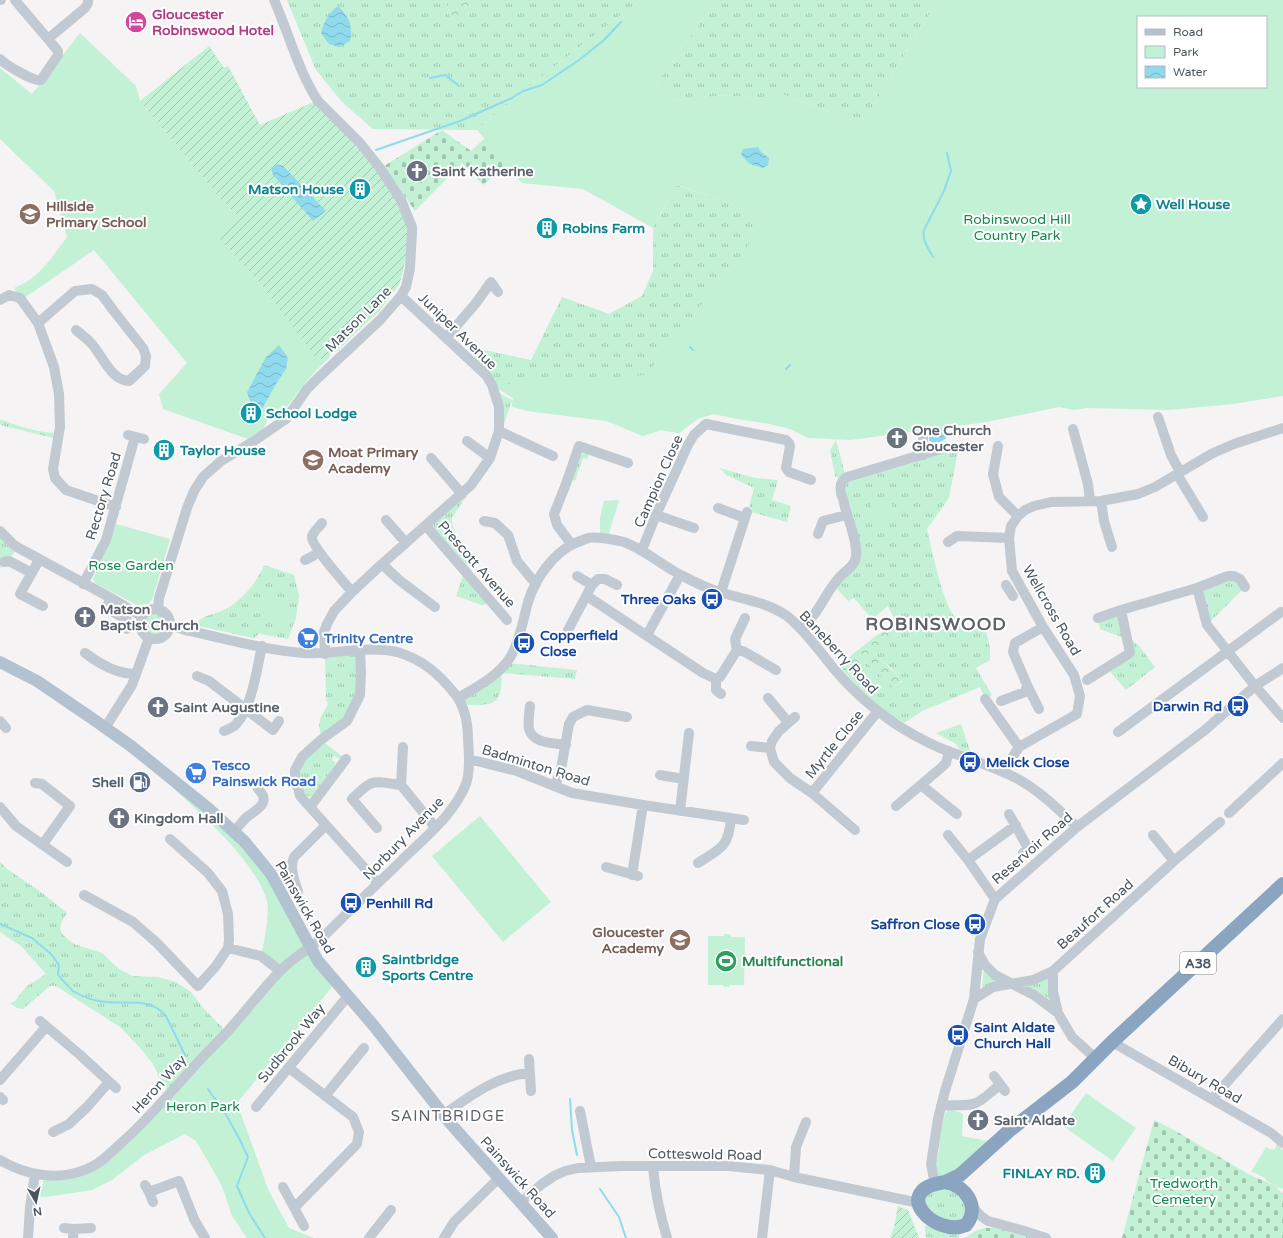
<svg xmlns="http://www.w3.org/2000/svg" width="1283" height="1238" font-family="'Varela Round',sans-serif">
<defs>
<pattern id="grass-tufts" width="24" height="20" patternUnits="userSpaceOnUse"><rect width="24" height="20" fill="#c3f1d5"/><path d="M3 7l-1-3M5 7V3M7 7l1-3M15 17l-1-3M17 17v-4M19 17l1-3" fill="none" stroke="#a0c6b0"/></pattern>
<pattern id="forest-crowns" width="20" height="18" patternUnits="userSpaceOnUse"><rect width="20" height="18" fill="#c3f1d5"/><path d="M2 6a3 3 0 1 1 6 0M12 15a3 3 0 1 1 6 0" fill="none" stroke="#a0c6b0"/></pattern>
<pattern id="cemetery-stones" width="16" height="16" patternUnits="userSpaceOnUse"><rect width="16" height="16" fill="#c3f1d5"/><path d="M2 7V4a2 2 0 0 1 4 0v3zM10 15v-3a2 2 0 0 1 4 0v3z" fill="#a0c6b0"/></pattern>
<pattern id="garden-furrows" width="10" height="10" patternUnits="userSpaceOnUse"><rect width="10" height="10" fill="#c3f1d5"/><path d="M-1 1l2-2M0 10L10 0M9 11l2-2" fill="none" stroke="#a0c6b0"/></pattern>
<pattern id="water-waves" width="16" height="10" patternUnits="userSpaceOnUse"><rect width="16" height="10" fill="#90daee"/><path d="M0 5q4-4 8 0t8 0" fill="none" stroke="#78b4c4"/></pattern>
</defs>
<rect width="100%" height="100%" fill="#f5f3f3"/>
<!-- grass -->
<path fill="url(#grass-tufts)" d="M287 0H446L451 21 464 9 479 0H640L523 91 477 130 373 129 342 102 316 70Z
M717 0H938L862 124 776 92 772 100 725 95 676 101 656 84Z
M676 185 722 200 765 224V358L679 433 661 430 643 436 607 421 528 411 512 407 513 398 486 375 474 356 484 350 531 360 562 297 609 314 642 296 653 271V228Z
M497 392 512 400 503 427Z
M0 419C17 426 36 432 55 433L54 438 4 426 0 424Z
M836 440 844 470V473L841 479 835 476 830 450Z
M951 444 959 445 949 498 927 529C932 549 944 615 962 624 969 627 978 629 986 631L990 648V660L976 668 992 695 985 699 980 687 922 711 904 723C882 711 863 694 847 675L865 661 894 688 903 681 892 669 876 656V650L906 629 901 620 894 618 888 606 872 619 854 598 848 601 834 585 854 563 843 481 941 449Z
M586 452 590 453 587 459 583 458 575 481 571 479 581 455Z
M720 468 755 478 778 480 772 500 791 506 787 522 751 512 752 508 749 507 754 488 726 475Z
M465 494V498L452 518V524L468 566 481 585 434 528V524Z
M0 531 17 547 9 561 4 562 0 568Z
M264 565 294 575 299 596 296 618 288 639 265 635 259 633 255 638H253L194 625V624C197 622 200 619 204 617 210 614 216 614 222 611 241 602 256 584 264 565Z
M463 575 486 603 482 605 456 596Z
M1228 576 1245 587 1207 625 1197 588Z
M1121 610 1132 640 1139 646 1155 667 1126 690 1107 668 1130 653 1127 639 1100 629 1098 618Z
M144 623a11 11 0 1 1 22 0a11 11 0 1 1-22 0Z
M360 651V695L347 721 322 739C317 720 319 721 328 704L326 699 325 654Z
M507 663 577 670 575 679 502 673C501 679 502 686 500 692 497 709 476 704 462 705L467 693Z
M961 724 971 753 959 749 956 744 936 733Z
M325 743 343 757 340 759 334 756 332 760 335 762V765L312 796 309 797C298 791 299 776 300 765Z
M0 862 7 869 41 892 67 913C62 921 57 927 63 935L74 944 102 953 119 969 133 976 158 977 176 982 191 992 204 1009 227 1032 170 1093 164 1086 153 1064 141 1049 120 1027 56 986H50L23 1009 17 1008 10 1003 15 1001 27 986 46 974 21 946 0 932Z
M984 968 998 981 982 989V986Z
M1048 977 1052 1002 1023 985Z
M945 1186 968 1202 959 1238H926L925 1226H930L926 1222 925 1198 930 1192Z"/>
<!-- forest -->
<path fill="url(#forest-crowns)" d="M446 0H479L464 9 451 22Z
M894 618 901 620 907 628 877 650 876 656 903 680 894 688 865 661 847 675 839 665 877 635 891 628Z"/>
<!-- cemetery -->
<path fill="url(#cemetery-stones)" d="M442 130 471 151 485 138 508 165 483 185 462 163 415 211 384 166Z
M1154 1120 1174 1130 1248 1174 1278 1187 1277 1189 1283 1193V1238H1122Z
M984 1228H995L1030 1238H965L975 1231Z"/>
<!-- park -->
<path fill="#c3f1d5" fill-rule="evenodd" d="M640 0H717L656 84 676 101 725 95 772 100 776 92 862 124 938 0H1283V396L1233 404 1169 410 1087 408 1074 410 1059 407 987 422 850 440 808 438 790 429 770 424 737 419 713 414 698 419 679 433 661 430 643 436 607 421 528 411 512 406 513 398 492 385 646 375 765 224 722 200 677 185 665 205 653 228 583 189 522 183 477 130 523 91ZM1138 17H1266V87H1138Z
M80 33 136 86 140 101 220 198 237 215 219 238 262 286 317 358H329C310 375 295 395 281 416L277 419 269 418 258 439 254 441 163 409 159 394 187 363 94 250 24 298 16 292 14 288C39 279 52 257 67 237L54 191 0 139V68L32 94Z
M890 497 895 517 874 521 870 501Z
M619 500C616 513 610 526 608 539H600V518L604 501Z
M116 524 170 539 152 600 148 604 137 605 95 583 93 579Z
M272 599 287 604 289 609 283 623H281L265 620 263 615 267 600Z
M176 782 245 842 336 982 237 1103 268 1189 289 1228 314 1238H247L232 1216 222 1186 210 1165 196 1141 185 1134 144 1155 112 1180 92 1190 46 1197 36 1196 37 1188 43 1181 89 1173 280 971 261 956C264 943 270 913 267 901 256 862 202 815 172 787Z
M480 816 551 902 503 942 432 856Z
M724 934H730L731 937H745L744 985H729V987H724L723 985H708V936H724Z
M1086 1093 1136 1128 1113 1161 1063 1126Z
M948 1110H954L963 1114 962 1136 988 1141 963 1170 939 1176C937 1173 935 1169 935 1165 935 1162 937 1159 938 1156 940 1145 940 1118 948 1110Z
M1277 1144 1283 1150V1189L1266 1181V1179L1256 1173 1251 1172 1266 1147 1274 1150Z"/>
<!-- garden -->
<path fill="url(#garden-furrows)" d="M209 46 224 68 228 66 260 125 314 102 360 144 390 184 407 223 409 239 403 272 399 285 379 311 337 351 331 353 329 358 317 359 262 286 219 238 237 215 220 198 140 101Z
M898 1206 908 1210 919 1238H890L894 1227Z"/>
<!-- water -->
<path fill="url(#water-waves)" d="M338 6C348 15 354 27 350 41L339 47 329 44 321 33C324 22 329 12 338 6Z
M758 147 761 152 769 158 768 165 763 168 750 164 741 155 743 149Z
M277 164 283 166 286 169 326 211 313 221 273 175 271 168Z
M279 345 288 358 286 369 276 384 262 409 259 413 248 403 250 401 247 392 266 357Z
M936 428H942L948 433C947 441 940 442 933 444L929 440V434Z"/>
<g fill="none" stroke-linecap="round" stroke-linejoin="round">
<!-- stream -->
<path stroke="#90daee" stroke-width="2" d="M430 78 445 75 458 85
M376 150 460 121 512 98 523 91 542 85 579 60 603 41 621 22
M933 257C928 248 922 240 924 230L944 191 951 171 947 153
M690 347 693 350
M786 369 790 365
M0 924 32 938 51 954 59 965 58 975C63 980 68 987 73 991 80 995 92 1000 99 1001 122 1006 149 995 166 1016L185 1055
M208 1089 225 1113 240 1140 248 1157 237 1186 249 1213 265 1238
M570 1099 572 1130 577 1155
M600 1189 619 1217 626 1238"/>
<!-- minor -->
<path stroke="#c1cad2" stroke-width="10" d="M0 0H1
M49 38 85 8 88 3V0
M0 59C6 65 34 82 41 80L58 55V51C44 34 29 17 15 0
M0 300 9 295 20 298 38 323 54 367 59 394 60 427 53 469 55 478 66 490 116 507
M38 323 75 291 92 289 102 295 113 310 143 348 146 356 145 366 129 381C110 380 102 354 90 342 86 338 81 334 76 330
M446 338 476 303 491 282 498 292
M1158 417 1171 455 1180 472
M1073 429 1088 484 1090 501
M499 431 553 456
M128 435 144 439
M923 438 924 455
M467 441 490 458
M998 446 993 474 999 497 1018 516
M431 458 462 494
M1177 474 1203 517
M1101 501 1104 521 1112 547
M718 508 745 518
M656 515 694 528
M386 520 406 543
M484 521 495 523 508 535 517 561 536 584
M322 523C319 527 314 531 312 536 310 545 345 583 352 592
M426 526 507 620
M0 531 13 544 17 547 111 598 141 616
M818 534 823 521 846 515
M948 542 957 536 1009 538
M572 545 557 525 554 514 566 484 579 446 628 463
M642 550 656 515 688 445 694 435 706 424 786 440 789 443 790 446 786 468 789 472 811 480
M39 560 20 594 43 606
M305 560 313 556 319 551
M4 562 9 561 32 573
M382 564 399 580 435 607
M577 576 592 585
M83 584 106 540 135 437
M1006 585 1013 596
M1197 588 1207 625 1255 686 1283 718
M721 592 747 512
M587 596 703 673 716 679 720 677 737 650 743 651 776 670
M111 598 106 608 127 620V629
M158 608 159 598 187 508 194 491 203 477 221 461 254 441 286 419 307 389 318 378 380 320 401 296 406 287 410 268 412 232V227L401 200 380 168 360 143 318 101C298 70 289 34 274 0
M140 624a15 15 0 1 1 30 0a15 15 0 1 1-30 0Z
M1098 618 1121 610
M801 628C820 613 823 596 838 579 844 571 855 567 856 556 858 540 846 516 843 499 841 495 840 489 841 484 842 481 845 479 847 477L941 449
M568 630 592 585 598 579H605L617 585
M647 635 680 575
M737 650 735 639 745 618
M360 651 361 673 360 695 347 721 322 739 302 757 295 770V784L298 787 300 796 378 883
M85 653C98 663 120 676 136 673
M325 654 324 632 327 624 334 611 352 592 382 564 471 485 490 458 499 431V407L492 385 486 375 401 296
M197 676 209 681 273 730 279 721
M716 679V690L721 694
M1087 680 1130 653 1121 610 1197 588 1228 576H1234L1240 579 1245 587
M1027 685 1039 709
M458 698C477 687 500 675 511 656 521 639 523 618 529 599 536 578 553 554 573 544 578 542 583 540 588 538 596 536 616 540 624 542 646 550 662 566 683 576 694 582 707 588 719 592 742 599 767 602 787 616 806 631 819 651 835 670 852 690 872 708 894 723 908 732 924 741 940 748 965 758 990 765 1014 777 1038 789 1058 809 1077 827
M768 698 788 722
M985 699 1019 747
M1001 701 1025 692 1027 685 1013 652 1015 643 1043 627
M530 706C529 713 528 722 529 729 533 744 554 743 566 745
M795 717 779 731 772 741 770 748 774 762 790 778 812 793 855 830
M0 721 6 728
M105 728 132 685 149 638
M224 731C228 729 235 727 237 723 252 707 257 668 262 646
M1118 732 1281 612
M751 746 770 748
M403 747 401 785 435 827
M469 759 517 771 572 793 643 805 744 820
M1003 772 1019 747 1077 714 1080 696 1074 675 1043 627 1012 571 1009 538 1011 526 1018 516 1025 510 1034 506 1051 502 1101 501 1138 494 1155 487 1213 453 1234 444 1283 428
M660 775 683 779
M35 783 42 784 70 806 43 844
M921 785 957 814
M555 786 561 769 569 724 573 717 587 710 627 717
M812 793 878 711
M896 806 942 767 946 763 949 751
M0 807 16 826 67 862
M310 807 346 759
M680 811 689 733
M1229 813 1283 763
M1009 814 1028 848 1023 853
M377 828 352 799C373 778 372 781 401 785
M234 831C239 827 242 821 247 817 257 809 272 803 258 789
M948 835 968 860 995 899
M1153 835 1174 861
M968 860 1016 825
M698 863C721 848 728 848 731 819
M606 867 638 876
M632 875 643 805
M298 892C295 880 289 869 294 857L325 826
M84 895 133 922 157 943 198 986 216 966 228 948 229 940 228 914 222 891 208 873 170 839
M228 948 261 956 280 971
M978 952 985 965 995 975 1034 995 1058 1013 1072 1037 1093 1056
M1053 971V991L1058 1013
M974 999 993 987 1033 980 1053 971 1174 861 1220 822
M40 1021 79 1054 116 1088
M1112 1042 1271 1133 1283 1143
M529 1059 531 1091
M289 1068 353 1117 359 1132 357 1144 295 1207
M994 1076 1005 1091
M0 1080 46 1027
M325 1096 364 1048
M0 1097 3 1100
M1212 1099 1283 1019
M941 1106C952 1104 966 1107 976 1103 983 1100 993 1090 1000 1085
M256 1107 348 996
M580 1111 591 1167
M443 1115C469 1097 497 1075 530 1073
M53 1132 69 1124 88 1106 109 1082
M0 1160C27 1176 58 1181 87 1169 104 1162 116 1147 130 1135 151 1115 170 1093 190 1071 202 1057 215 1045 228 1031 245 1012 261 991 279 972 292 958 308 950 322 938 348 912 374 887 400 862 423 839 454 815 466 784 470 773 469 751 468 739 468 722 465 707 455 694 439 674 422 659 397 652 366 645 335 655 304 653 264 650 224 638 185 630L170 625
M653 1167C655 1191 660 1215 667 1238
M794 1177 796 1147 806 1122
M935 1184 931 1164 938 1119 945 1091 974 999 980 939 995 899 1077 827 1205 730 1255 686 1283 668
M145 1185 149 1192 179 1181 194 1219 205 1238
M283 1187 304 1226
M149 1192 153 1202
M521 1202 542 1184 554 1176 565 1171 578 1168 622 1166H728L770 1170 794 1177 919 1203
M972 1206 981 1216 988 1221 1021 1230 1046 1238
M64 1228 74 1229
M28 1238 30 1207 35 1174
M73 1238 74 1229 91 1228
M369 1238 391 1210
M444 1238 454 1222 499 1178
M762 1238 770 1170"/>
<!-- major -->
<path stroke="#b3c2d1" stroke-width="12" d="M0 662 37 681 90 717 131 746 209 809 245 842 271 874 318 961 374 1026 450 1123 552 1238"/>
<!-- highway -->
<path stroke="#8ba5c1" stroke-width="14" d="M945 1182 960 1175 1010 1130 1072 1082 1112 1042 1283 884
M945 1182C965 1185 981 1207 966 1225 935 1238 888 1190 945 1182Z"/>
</g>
<!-- icons -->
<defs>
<g id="hotel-disc" transform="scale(1.15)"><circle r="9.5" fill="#d1479c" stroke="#fff"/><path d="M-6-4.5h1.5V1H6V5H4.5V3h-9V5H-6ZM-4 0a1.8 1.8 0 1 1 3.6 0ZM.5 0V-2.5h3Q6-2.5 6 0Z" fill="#fff"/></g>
<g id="church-disc" transform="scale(1.15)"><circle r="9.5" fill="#6b7280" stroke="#fff"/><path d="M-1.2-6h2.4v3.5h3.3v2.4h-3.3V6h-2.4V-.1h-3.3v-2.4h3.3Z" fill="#fff"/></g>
<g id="building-disc" transform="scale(1.15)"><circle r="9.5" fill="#0f9aa8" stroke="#fff"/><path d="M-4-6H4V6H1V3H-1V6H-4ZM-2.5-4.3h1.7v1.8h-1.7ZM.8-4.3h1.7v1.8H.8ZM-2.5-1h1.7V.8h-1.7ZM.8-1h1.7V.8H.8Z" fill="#fff"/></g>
<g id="sight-disc" transform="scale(1.15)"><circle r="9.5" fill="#0f9aa8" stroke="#fff"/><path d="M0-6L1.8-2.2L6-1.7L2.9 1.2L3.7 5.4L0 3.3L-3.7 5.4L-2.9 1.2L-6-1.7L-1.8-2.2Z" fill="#fff"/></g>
<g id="school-disc" transform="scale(1.15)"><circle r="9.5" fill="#8d6e63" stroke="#fff"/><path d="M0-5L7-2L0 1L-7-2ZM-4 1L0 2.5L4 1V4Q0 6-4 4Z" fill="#fff"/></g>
<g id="bus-disc" transform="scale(1.15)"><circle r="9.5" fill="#1a4fb4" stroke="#fff"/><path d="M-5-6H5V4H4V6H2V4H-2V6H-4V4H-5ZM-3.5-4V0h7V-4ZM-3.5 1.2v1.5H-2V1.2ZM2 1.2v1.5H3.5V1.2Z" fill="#fff"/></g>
<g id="supermarket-disc" transform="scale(1.15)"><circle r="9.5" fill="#3f7fe0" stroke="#fff"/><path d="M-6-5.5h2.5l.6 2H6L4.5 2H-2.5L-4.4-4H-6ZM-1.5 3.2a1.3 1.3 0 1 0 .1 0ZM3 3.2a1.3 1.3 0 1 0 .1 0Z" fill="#fff"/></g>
<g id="fuel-disc" transform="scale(1.15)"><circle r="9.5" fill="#5c6f8a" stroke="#fff"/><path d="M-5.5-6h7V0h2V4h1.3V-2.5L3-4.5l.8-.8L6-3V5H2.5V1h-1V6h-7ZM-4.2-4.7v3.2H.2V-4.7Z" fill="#fff"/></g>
<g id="stadium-disc" transform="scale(1.15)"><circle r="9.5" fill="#2e9e5b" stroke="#fff"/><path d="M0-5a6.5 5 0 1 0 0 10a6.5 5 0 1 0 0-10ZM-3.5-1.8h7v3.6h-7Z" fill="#fff"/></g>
</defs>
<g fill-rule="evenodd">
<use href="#hotel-disc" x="136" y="22"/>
<use href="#church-disc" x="417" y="171"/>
<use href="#building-disc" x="360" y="189"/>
<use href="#sight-disc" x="1141" y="204"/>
<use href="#school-disc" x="30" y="214"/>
<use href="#building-disc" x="547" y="228"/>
<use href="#building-disc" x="251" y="413"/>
<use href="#church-disc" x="897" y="438"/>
<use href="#building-disc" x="164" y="450"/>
<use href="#school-disc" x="313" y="460"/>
<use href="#bus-disc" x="712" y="599"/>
<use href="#church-disc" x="85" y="617"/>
<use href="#supermarket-disc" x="308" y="638"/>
<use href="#bus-disc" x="524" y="643"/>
<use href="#bus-disc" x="1238" y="706"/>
<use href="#church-disc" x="158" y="707"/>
<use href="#bus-disc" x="970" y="762"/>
<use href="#supermarket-disc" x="196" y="773"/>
<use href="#fuel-disc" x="140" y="782"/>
<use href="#church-disc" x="119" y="818"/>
<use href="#bus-disc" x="351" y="903"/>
<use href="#bus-disc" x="975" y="924"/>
<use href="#school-disc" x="680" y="940"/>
<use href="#stadium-disc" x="726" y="961"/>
<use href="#building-disc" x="366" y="967"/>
<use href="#bus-disc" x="958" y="1035"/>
<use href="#church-disc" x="978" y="1120"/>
<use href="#building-disc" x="1095" y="1173"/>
</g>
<g text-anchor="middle" stroke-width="4" stroke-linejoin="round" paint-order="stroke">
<!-- shield labels -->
<rect fill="#fff" stroke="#808990" stroke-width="1" x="1180" y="952" width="36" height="22" rx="3"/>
<g font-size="13" font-weight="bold" fill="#4a5661">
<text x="1198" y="968">A38</text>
</g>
<!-- hotel labels -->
<g font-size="14" font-weight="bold" fill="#b23c85" stroke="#fff" text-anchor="start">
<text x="152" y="19">Gloucester<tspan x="152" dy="16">Robinswood Hotel</tspan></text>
</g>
<!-- worship labels -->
<g font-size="14" font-weight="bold" fill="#5b616d" stroke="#fff" text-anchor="start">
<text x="432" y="176">Saint Katherine</text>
<text x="912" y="435">One Church<tspan x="912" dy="16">Gloucester</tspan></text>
<text x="100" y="614">Matson<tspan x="100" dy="16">Baptist Church</tspan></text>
<text x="174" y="712">Saint Augustine</text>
<text x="134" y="823">Kingdom Hall</text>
<text x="994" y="1125">Saint Aldate</text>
</g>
<!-- culture labels -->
<g font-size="14" font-weight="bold" fill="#0d838f" stroke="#fff" text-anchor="start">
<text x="344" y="194" text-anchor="end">Matson House</text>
<text x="1156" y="209">Well House</text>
<text x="562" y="233">Robins Farm</text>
<text x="266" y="418">School Lodge</text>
<text x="180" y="455">Taylor House</text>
<text x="382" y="964">Saintbridge<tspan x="382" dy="16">Sports Centre</tspan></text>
<text x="1080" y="1178" text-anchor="end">FINLAY RD.</text>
</g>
<!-- education labels -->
<g font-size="14" font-weight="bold" fill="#785e54" stroke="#fff" text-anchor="start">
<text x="46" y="211">Hillside<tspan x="46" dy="16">Primary School</tspan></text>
<text x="328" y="457">Moat Primary<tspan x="328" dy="16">Academy</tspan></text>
<text x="664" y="937" text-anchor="end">Gloucester<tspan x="664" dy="16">Academy</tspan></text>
</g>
<!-- park labels -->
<g font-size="14" fill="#17864f" stroke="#fff">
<text x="1017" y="224">Robinswood Hill<tspan x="1017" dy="16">Country Park</tspan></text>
<text x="131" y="570">Rose Garden</text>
<text x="203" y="1111">Heron Park</text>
<text x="1184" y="1188">Tredworth<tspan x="1184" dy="16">Cemetery</tspan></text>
</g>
<!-- street labels -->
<g font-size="14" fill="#4a5661" stroke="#fff">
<text transform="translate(358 319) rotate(-45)" y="5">Matson Lane</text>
<text transform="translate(458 331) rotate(44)" y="5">Juniper Avenue</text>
<text transform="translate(658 481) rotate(-66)" y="5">Campion Close</text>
<text transform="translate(103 496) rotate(-73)" y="5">Rectory Road</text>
<text transform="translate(477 564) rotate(49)" y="5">Prescott Avenue</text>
<text transform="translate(1052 610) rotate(60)" y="5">Wellcross Road</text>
<text transform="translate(839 652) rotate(47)" y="5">Baneberry Road</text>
<text transform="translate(834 744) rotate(-51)" y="5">Myrtle Close</text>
<text transform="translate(536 765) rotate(17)" y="5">Badminton Road</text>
<text transform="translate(403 838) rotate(-46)" y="5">Norbury Avenue</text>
<text transform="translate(1032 848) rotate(-41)" y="5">Reservoir Road</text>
<text transform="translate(305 907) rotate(60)" y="5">Painswick Road</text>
<text transform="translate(1095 914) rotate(-42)" y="5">Beaufort Road</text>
<text transform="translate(291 1043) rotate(-51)" y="5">Sudbrook Way</text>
<text transform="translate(1205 1079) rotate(30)" y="5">Bibury Road</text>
<text transform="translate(159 1084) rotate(-48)" y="5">Heron Way</text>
<text transform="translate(705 1154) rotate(1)" y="5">Cotteswold Road</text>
<text transform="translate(518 1177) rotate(48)" y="5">Painswick Road</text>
</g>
<!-- transit labels -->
<g font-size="14" font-weight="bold" fill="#164399" stroke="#fff" text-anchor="start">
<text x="696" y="604" text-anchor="end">Three Oaks</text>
<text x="540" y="640">Copperfield<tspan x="540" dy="16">Close</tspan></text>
<text x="1222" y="711" text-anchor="end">Darwin Rd</text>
<text x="986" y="767">Melick Close</text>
<text x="366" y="908">Penhill Rd</text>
<text x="960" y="929" text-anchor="end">Saffron Close</text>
<text x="974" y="1032">Saint Aldate<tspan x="974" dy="16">Church Hall</tspan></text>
</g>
<!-- shop labels -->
<g font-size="14" font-weight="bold" fill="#366cbe" stroke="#fff" text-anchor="start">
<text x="324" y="643">Trinity Centre</text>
<text x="212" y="770">Tesco<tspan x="212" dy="16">Painswick Road</tspan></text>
</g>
<!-- service labels -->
<g font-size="14" font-weight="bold" fill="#4e5e75" stroke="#fff" text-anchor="end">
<text x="124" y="787">Shell</text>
</g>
<!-- leisure labels -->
<g font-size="14" font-weight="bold" fill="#27864d" stroke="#fff" text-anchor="start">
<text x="742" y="966">Multifunctional</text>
</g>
<!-- neighbourhood labels -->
<g font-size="15" letter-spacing="1" fill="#5f6368" stroke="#fff">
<text x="448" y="1121">SAINTBRIDGE</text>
</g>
<!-- district labels -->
<g font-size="18" font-weight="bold" letter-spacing="1" fill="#5f6368" stroke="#fff">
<text x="936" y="630">ROBINSWOOD</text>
</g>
</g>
<!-- legend -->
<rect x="1137" y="16" width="130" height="72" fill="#ffffff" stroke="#b7bbc0"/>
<rect x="1145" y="29" width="20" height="6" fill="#b3c2d1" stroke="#b7bbc0"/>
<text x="1173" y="36" font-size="12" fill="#4a5661">Road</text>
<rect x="1145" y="46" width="20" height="12" fill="#c3f1d5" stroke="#b7bbc0"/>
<text x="1173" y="56" font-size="12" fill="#4a5661">Park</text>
<rect x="1145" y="66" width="20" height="12" fill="url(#water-waves)" stroke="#b7bbc0"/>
<text x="1173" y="76" font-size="12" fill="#4a5661">Water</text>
<!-- north arrow -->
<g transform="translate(36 1202) rotate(171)" stroke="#ffffff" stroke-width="3" paint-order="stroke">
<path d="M0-3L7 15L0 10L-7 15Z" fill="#4a5661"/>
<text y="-6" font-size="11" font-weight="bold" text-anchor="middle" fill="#4a5661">N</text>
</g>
</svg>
